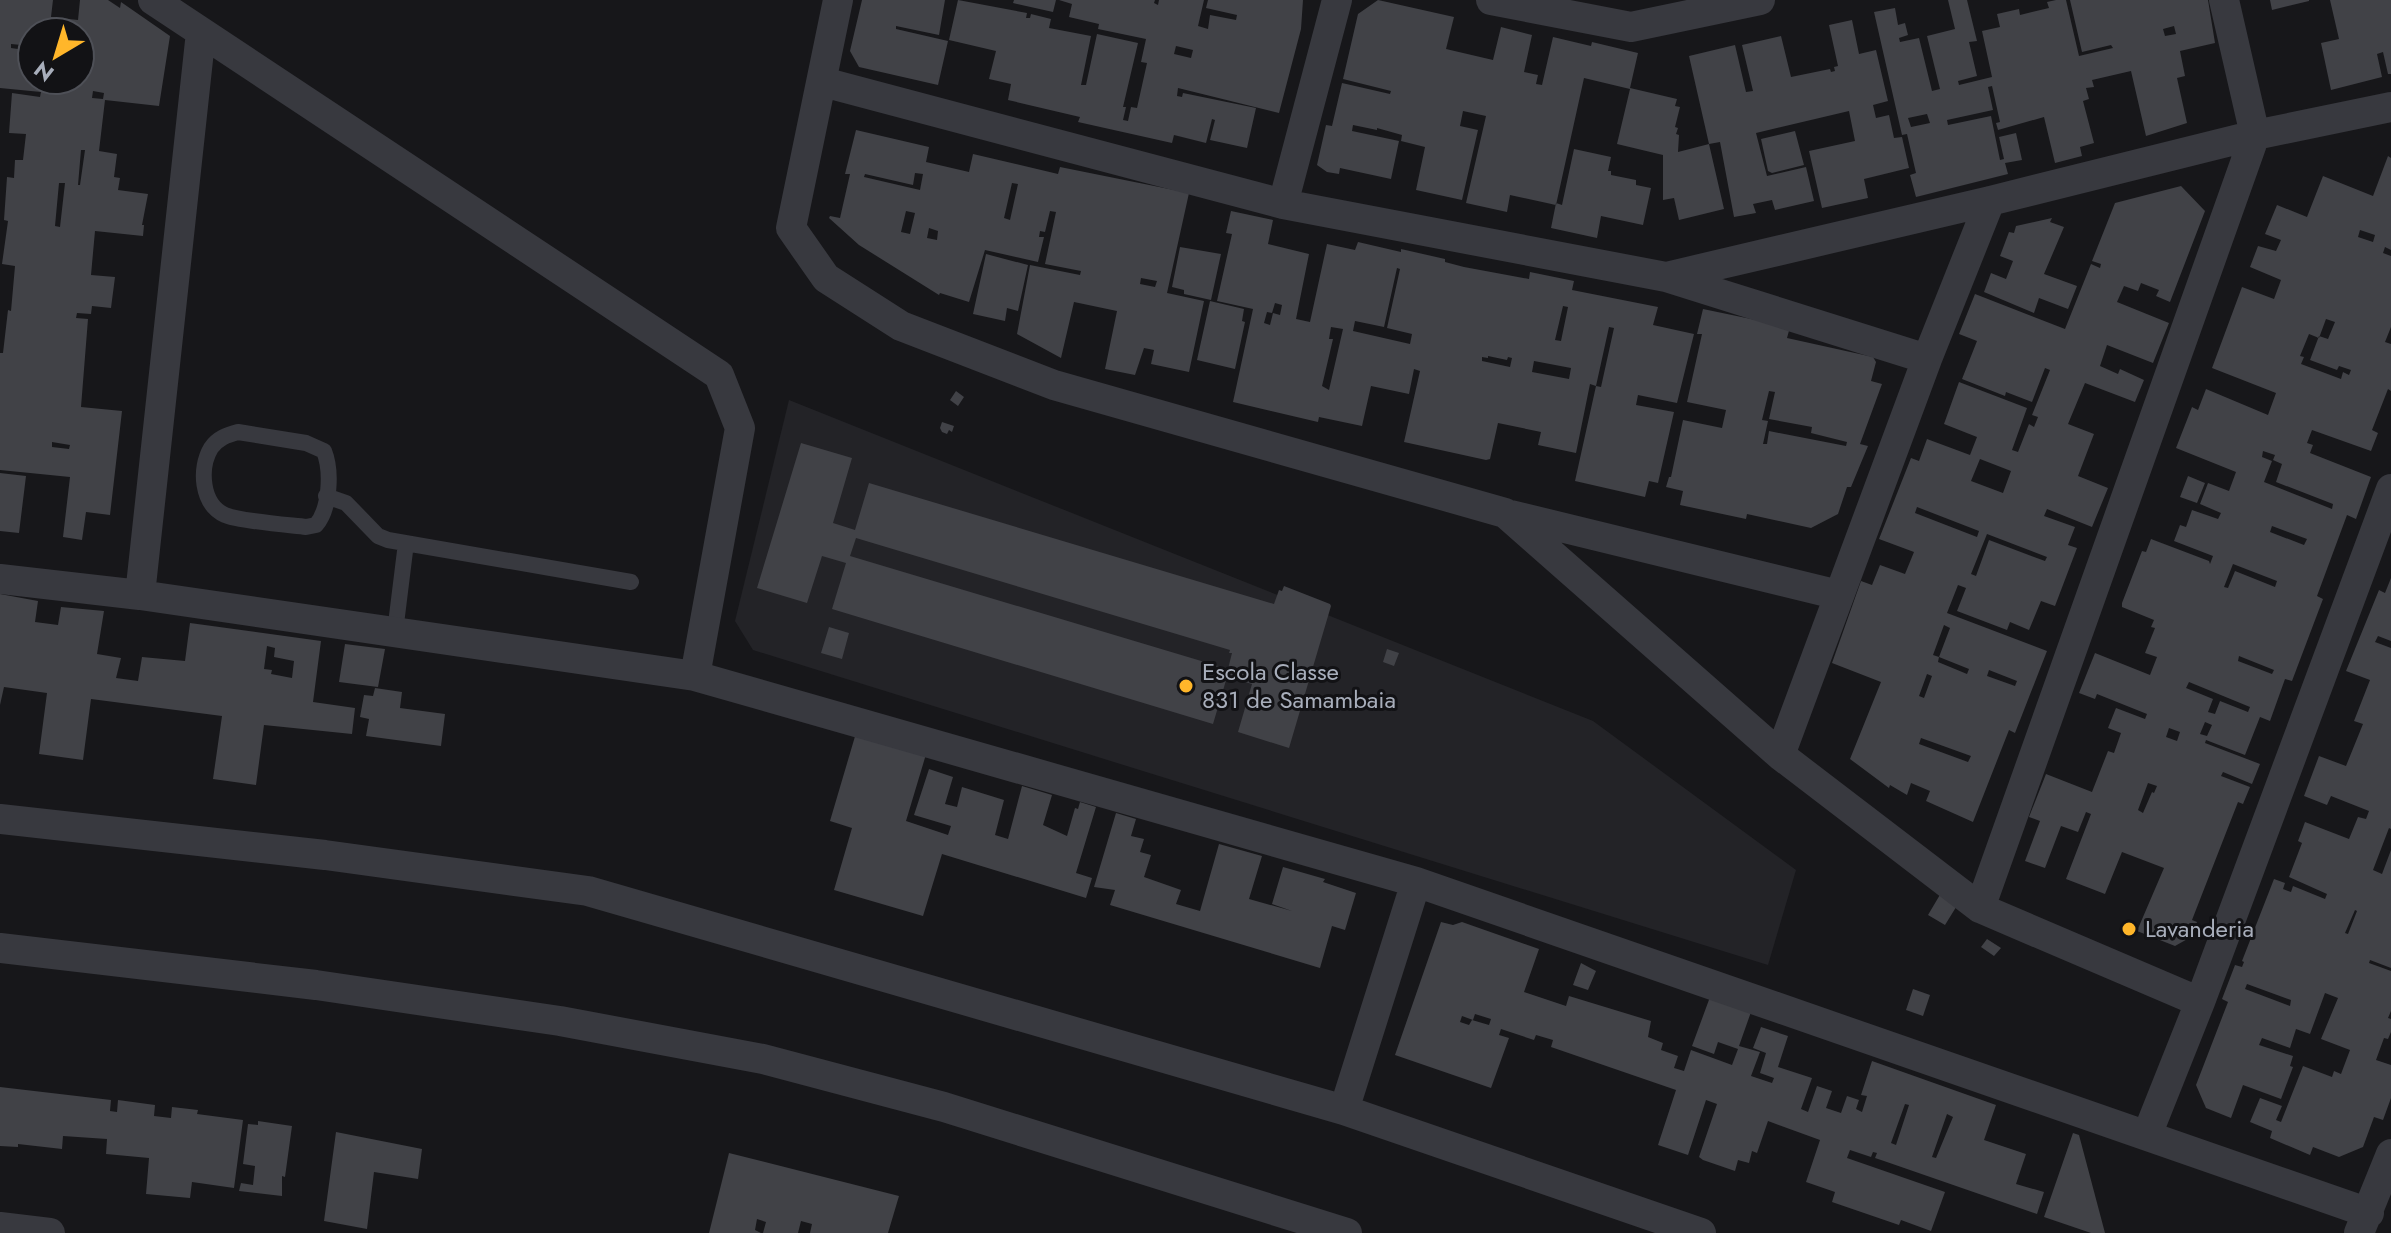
<svg xmlns="http://www.w3.org/2000/svg" width="2391" height="1233" font-family="Jost,sans-serif">
<rect width="100%" height="100%" fill="#17171a"/>
<!-- built -->
<path fill="#232327" d="M789 400 1593 721 1796 870 1768 965 753 650 735 621Z"/>
<!-- building -->
<path fill="#414247" fill-rule="evenodd" d="M0 0H53L51 17 78 20 80 0H108L120 8 121 2 170 36 159 106 105 100 99 151 117 154 114 177 120 178 118 190 148 194 142 225H144L143 236 95 231 91 275 115 277 111 308 92 306 91 314 77 313 76 318 88 319 81 407 122 411 110 515 86 512 82 540 63 537 70 477 0 470V353H3L8 310 11 311 15 266 2 264 8 221 4 220 7 177 14 178 15 160H23L26 134 9 133 12 93 40 97 41 92 0 88ZM32 32H80V80H32V51L11 48V44L32 46ZM93 91 104 93 103 99 92 98ZM81 150H85L80 185H78ZM59 183H65L60 227 55 226ZM52 442 70 445 69 449 52 447Z
M862 0H945L939 35 896 26V29L948 41 938 85 859 67 850 51Z
M958 0 1027 13 1026 18H1030L1031 14 1051 19 1049 28 1091 36 1081 85H1086L1097 34 1138 43 1123 107H1126L1123 120 1128 121 1131 107 1137 108 1147 63 1141 62 1146 39 1098 29 1099 24 1069 17 1072 4 1059 0H1155L1154 3 1158 5 1159 0H1204L1198 26 1208 29 1210 15 1236 20 1237 15 1206 8 1208 0H1303L1301 29 1279 113 1178 88 1177 96 1182 97 1183 93 1256 108 1247 148 1210 140 1215 120 1212 119 1206 143 1174 135 1172 143 1078 122 1080 117 1008 100 1011 84 989 79 996 51 949 40ZM1176 46 1193 50 1191 58 1174 54Z
M1014 0H1056L1053 12 1013 3Z
M1378 0 1454 17 1446 49 1493 60 1501 27 1532 35 1524 72 1538 75 1536 84 1542 85 1553 37 1591 46 1592 42 1638 53 1630 88 1677 99 1675 106 1680 107 1675 127 1678 128 1676 134 1679 135 1678 152 1709 144 1724 209 1679 220 1674 198 1663 200V155L1617 144 1630 89 1584 78 1556 205 1510 195 1507 212 1466 203 1486 116 1463 111 1460 126 1478 130 1462 200 1416 190 1425 147 1401 141 1402 135 1377 128V130L1353 125 1352 131 1399 141 1391 179 1340 168 1339 174 1327 172 1317 165 1326 125 1332 126 1342 83 1390 94 1391 91 1343 79 1358 14Z
M1948 0H1967L1977 41 1969 42 1977 76 1958 81 1959 85 1992 77 1982 31 2000 27 1997 14 2019 9 2020 15 2049 8 2047 2 2056 0H2066L2079 56 2113 48 2111 45 2082 52 2070 0H2208L2215 43 2180 51 2185 76 2177 78 2187 123 2146 136 2131 71 2092 80 2094 87 2086 88 2089 99 2083 101 2094 143 2080 147 2082 156 2055 163 2044 117 1998 130 1996 123 2000 122 1992 86 1988 87 1993 110 1947 120 1948 125 1991 116 2000 160 2004 159 1999 137 2016 133 2022 160 2005 163 2008 174 1916 197 1910 175 1916 173 1907 134 1902 135 1874 12 1895 8 1898 25 1905 23 1908 35 1899 38 1900 42 1919 38 1932 91 1940 89 1927 36 1955 29ZM2174 26 2176 34 2165 36 2163 29ZM1927 114 1930 123 1911 127 1908 118Z
M2270 0H2309V1L2272 10Z
M2330 0H2391V74H2388L2383 52 2377 54 2382 77 2331 90 2321 43 2339 39Z
M1852 20 1859 54 1876 50 1888 101 1873 105 1876 118 1889 115 1894 138 1902 137 1909 168 1864 179 1868 198 1822 208 1809 151 1855 141 1849 111 1756 133 1767 176 1806 167 1814 201 1775 210 1772 200 1753 204 1756 213 1734 217 1720 142 1709 144 1689 56 1735 45 1746 92 1753 91 1742 45 1781 36 1791 77 1830 69 1831 72 1835 71 1834 67 1838 66 1829 25Z
M856 130 929 147 926 162 969 172 973 154 1058 174 1060 167 1189 193 1167 293 1204 301 1189 372 1151 364 1154 350 1144 348 1135 375 1105 369 1117 311 1074 302 1061 358 1017 334 1030 265 1080 275 1081 271 1045 264 1056 212 1050 211 1045 232 1040 231 1039 237H1044L1038 262 985 250 969 302 940 293 939 295 859 245 829 218 830 216 840 218 850 174H845ZM915 173 923 174 920 190 864 177 865 174 913 185ZM1012 183 1018 184 1010 220 1004 218ZM906 211 915 213 910 234 901 232ZM929 228 938 231 937 240 927 238ZM1141 278 1157 281 1155 287 1140 284Z
M1795 131 1804 165 1772 173 1768 171 1761 139Z
M1574 149 1611 157 1608 171H1611V175L1636 180V185L1651 188 1643 225 1601 216 1597 238 1551 228 1556 203 1562 205Z
M2388 156 2391 158V250L2385 247 2383 253 2391 256V327L2385 342 2391 344V391L2388 389 2372 430 2378 433 2371 451 2312 430 2307 443 2313 445 2310 453 2371 477 2356 519 2347 515 2317 596 2323 599 2292 681 2285 679 2270 721 2260 717 2245 755 2206 740 2205 743 2260 764 2252 784 2223 772 2221 776 2250 787 2243 804 2238 802 2222 843 2192 920 2197 922 2191 937 2175 946 2137 931 2164 868 2122 852 2105 894 2066 879 2091 814 2086 812 2078 832 2061 826 2045 868 2025 861 2040 821 2029 817 2046 774 2092 792 2108 751 2114 753 2121 733 2108 728 2116 708 2145 719 2147 714 2097 694 2095 699 2079 693 2095 653 2150 675 2157 657 2145 653 2155 628 2151 627 2154 620 2122 607V603L2142 551 2146 552 2151 539 2209 561 2210 564 2213 556 2174 541 2180 525 2186 527 2192 510 2218 519 2221 513 2200 504 2208 483 2229 491 2236 472 2176 448 2192 407 2198 410 2206 389 2268 415 2276 393 2212 368 2242 287 2274 299 2281 280 2250 267 2258 246 2276 251 2281 240 2265 234 2277 205 2307 217 2323 176 2373 196ZM2360 230 2375 235 2373 242 2358 237ZM2326 319 2335 322 2328 339 2319 336 2310 360 2337 370 2339 366 2351 370 2349 375 2343 372 2341 379 2301 364 2304 357 2300 356 2309 334 2319 338ZM2263 451 2275 455 2273 460 2282 464 2276 482 2333 504 2332 509 2264 482 2272 461 2262 457ZM2272 526 2307 539 2304 545 2270 532ZM2233 564 2277 581 2275 587 2235 571 2228 588 2224 587ZM2239 656 2274 670 2272 674 2238 661ZM2189 682 2250 707 2248 712 2220 701 2215 714 2208 712 2213 699 2186 688ZM2205 722 2212 725 2207 736 2200 734ZM2169 728 2180 732 2177 741 2166 737ZM2148 783 2157 786 2154 793 2152 792 2143 813 2138 810Z
M2181 186 2205 211 2170 302 2156 296 2159 290 2141 283 2138 291 2124 286 2117 302 2169 323 2153 363 2107 345 2100 366 2118 374 2120 369 2144 380 2135 402 2085 383 2068 424 2094 434 2078 476 2108 488 2092 527 2047 509 2044 516 2075 527 2068 545 2077 548 2055 606 2041 601 2029 630 2010 622 2007 630 1957 611 1966 588 1958 585 1947 613 2047 651 2015 733 2009 730 1973 822 1926 801 1930 791 1911 783 1907 795 1890 785 1889 788 1850 759 1881 682 1832 663 1861 581 1872 585 1880 565 1905 574 1914 552 1879 539 1911 458 1919 461 1927 439 1970 455 1977 437 1944 424 1959 382 2027 408 2012 450 2018 452 2029 424 2034 427 2038 417 2032 415 2050 370 2045 368 2032 402 2006 392 2005 396 1962 379 1977 341 1959 334 1975 294 2065 329 2091 264 2100 268 2101 264 2092 261 2115 203ZM1980 459 2011 471 2003 493 1971 481ZM1917 507 1979 531 1977 537 1915 513ZM1987 534 2047 557 2045 561 1989 540 1976 576 1971 574ZM1944 625 1950 628 1939 657 1969 669 1967 674 1938 662 1939 657 1933 655ZM1989 670 2017 681 2015 686 1987 676ZM1927 674 1932 676 1924 698 1919 696ZM1921 738 1971 756 1968 762 1919 744Z
M1231 211 1273 220 1268 244 1309 254 1296 319 1310 322 1327 244 1355 250 1358 242 1401 252V249L1445 259V262L1464 267 1529 279 1530 272 1574 281 1572 290 1658 307 1653 325 1694 334 1677 403 1638 395 1636 405 1674 412 1658 483 1649 481 1645 497 1575 481 1596 386 1601 387 1614 328 1609 327 1596 386 1590 384 1576 453 1538 445 1541 432 1498 423 1490 459 1486 460 1404 442 1420 371 1414 369 1409 394 1371 386 1362 426 1319 417 1318 422 1233 402 1253 309 1217 301 1232 234 1226 233ZM1397 268 1400 269 1387 328 1412 334 1410 344 1353 331 1355 321 1384 327ZM1275 303 1282 305 1280 315 1273 313 1270 325 1264 323 1267 312 1272 313ZM1563 306 1568 307 1561 341 1555 340ZM1331 327 1343 329 1329 390 1322 386 1333 339H1329ZM1488 356 1507 360 1508 357 1512 358 1510 367 1482 361V357L1488 358ZM1534 361 1571 368 1569 379 1532 372Z
M2052 218 2050 222 2064 227 2044 274 2077 286 2068 309 2039 298 2034 313 1984 292 1991 273 2006 279 2013 261 2000 256 2009 232 2014 233 2016 226Z
M1180 247 1221 254 1211 300 1184 294V290L1172 287Z
M986 254 1028 265 1018 311 1007 308 1005 321 973 314Z
M1210 301 1244 309 1242 321 1245 322 1235 369 1197 360Z
M1703 309 1790 327 1787 338 1873 357 1876 362 1871 381 1882 384 1860 444 1868 446 1851 487H1847L1838 514 1811 528 1747 514 1746 519 1680 505 1683 491 1666 487 1669 477H1671L1683 420 1722 428 1726 410 1687 402 1702 334H1697ZM1769 391 1775 392 1769 419 1812 427 1811 433 1847 442 1846 446 1769 431 1767 444H1763L1768 421 1762 420Z
M956 391 964 397 958 406 950 400Z
M942 422 954 426 952 432 949 430 947 434 942 432 940 428Z
M801 443 852 458 833 523 855 530 869 483 1274 604 1279 590 1282 591 1284 586 1330 604 1331 606 1289 748 1238 732 1252 684 1227 677 1213 724 832 609 846 563 822 556 807 603 757 588ZM856 538 1230 650 1229 653H1232L1228 669 850 556Z
M0 473 26 476 19 533 0 531Z
M2188 476 2205 483 2197 503 2180 497Z
M2391 578V641L2378 636 2375 642 2391 648V829L2389 828 2373 870 2382 874 2391 850V968L2370 960 2369 963 2391 971V1011L2388 1018 2391 1019V1032L2388 1039 2384 1038 2376 1060 2391 1065V1098L2383 1120 2374 1117 2363 1147 2339 1157 2313 1147 2310 1155 2270 1138 2272 1131 2250 1122 2260 1098 2282 1106 2276 1120 2281 1122 2303 1066 2332 1077 2334 1071 2341 1074 2350 1050 2321 1039 2338 998 2325 993 2310 1034 2296 1029 2290 1048 2262 1038 2259 1045 2293 1056 2290 1066 2293 1067 2281 1099 2243 1085 2231 1118 2206 1108 2196 1085 2228 1002 2222 999 2235 965 2242 967 2244 962 2242 961 2274 879 2285 883 2283 889 2291 892 2293 886 2325 899 2327 894 2289 877 2302 843 2298 841 2305 822 2349 839 2358 817 2366 819 2369 811 2331 796 2327 805 2304 796 2319 756 2346 766 2363 724 2354 721 2370 680 2346 671 2379 590 2385 593ZM2355 910 2357 911 2348 934 2345 933ZM2247 984 2291 1000 2290 1006 2245 989Z
M0 594 38 601 35 622 58 625 61 607 104 611 97 654 121 658 116 678 138 681 142 657 185 661 190 623 321 641 313 702 355 708 352 734 264 725 256 785 213 779 222 716 91 699 83 760 39 754 47 693 4 687 0 705ZM267 646 275 648 274 657 294 661 292 678 271 674 272 670 264 669Z
M829 627 849 633 842 659 821 653Z
M345 644 385 649 378 687 339 682Z
M1387 649 1399 653 1394 666 1383 662Z
M375 688 402 692 400 708 445 714 441 746 366 736 369 719 360 717 364 695 373 696Z
M856 733 927 751 906 821 948 835 951 826 914 815 929 769 953 777 945 804 957 807 962 787 1004 800 995 835 1008 839 1022 786 1052 795 1043 825 1067 836 1075 808 1078 809 1080 802 1096 807 1076 873 1092 878 1086 898 942 854 923 916 834 890 852 828 830 821Z
M1116 813 1136 819 1131 836 1144 839 1140 852 1151 855 1144 877 1181 890 1176 904 1200 911 1219 844 1262 856 1249 899 1292 911 1272 904 1283 867 1325 879 1323 882 1356 893 1345 930 1332 926 1320 968 1110 905 1115 890 1094 887Z
M1941 893 1958 904 1945 925 1928 915Z
M1441 922 1453 925 1462 922 1539 949 1524 992 1566 1006 1569 996 1651 1021 1648 1037 1663 1043 1661 1050 1678 1056 1674 1068 1684 1071 1691 1050 1732 1065 1738 1049 1718 1042 1714 1054 1692 1046 1710 997 1751 1012 1739 1046 1760 1052 1751 1076 1772 1083 1774 1078 1760 1073 1766 1053 1753 1048 1761 1027 1788 1036 1778 1067 1812 1078 1801 1109 1808 1112 1817 1086 1832 1091 1826 1108 1841 1113 1847 1096 1859 1100 1856 1109 1862 1112 1867 1096 1861 1095 1872 1061 1996 1105 1984 1140 2026 1154 2016 1184 2044 1192 2037 1214 1884 1161 1875 1158 1877 1153 1873 1152 1871 1157 1850 1150 1847 1158 1945 1192 1931 1231 1901 1220 1899 1225 1832 1202 1835 1192 1806 1182 1820 1140 1768 1121 1757 1153 1752 1151 1749 1163 1738 1160 1735 1171 1703 1160 1699 1157 1717 1104 1706 1100 1688 1155 1658 1145 1676 1090 1551 1047 1553 1040 1536 1035 1534 1040 1501 1029 1499 1035 1509 1038 1491 1088 1395 1055ZM1475 1014 1491 1019 1489 1025 1472 1020 1469 1025 1460 1022 1462 1016 1473 1020ZM1905 1104 1909 1105 1896 1145 1891 1143ZM1947 1114 1953 1117 1936 1158 1932 1157Z
M1987 939 2001 948 1994 956 1981 947Z
M1581 963 1596 971 1588 990 1573 985Z
M1913 989 1930 995 1923 1016 1906 1010Z
M0 1087 111 1100 110 1111 117 1112 118 1100 155 1105 154 1116 171 1118 172 1107 198 1110 197 1114 243 1120 234 1188 192 1182 190 1198 146 1194 149 1158 106 1154 107 1139 63 1136 62 1149 18 1144V1147L0 1146Z
M258 1121 292 1126 285 1177 282 1176V1196L239 1191 241 1183 253 1185 255 1166 243 1164 248 1124 258 1125Z
M336 1132 422 1149 418 1179 374 1172 367 1229 324 1221Z
M2073 1133 2079 1135 2105 1233H2091L2044 1217Z
M729 1153 899 1196 888 1233H810L812 1224 801 1221 798 1233H763L766 1222 757 1219 755 1230 761 1233H709Z"/>
<g fill="none" stroke-linecap="round" stroke-linejoin="round">
<!-- service -->
<path stroke="#38393f" stroke-width="16" d="M238 432 306 443 324 451C332 471 330 509 316 525L306 527C289 525 238 521 225 515 201 504 199 468 211 448 218 438 227 435 238 432Z
M326 496 346 503 378 536 388 540 631 582
M395 632 406 543"/>
<!-- minor -->
<path stroke="#38393f" stroke-width="30" d="M153 0 719 375 740 428 695 676
M838 0 791 228 826 278 901 326 1054 385 1505 513 1780 755 1980 908 2200 1002
M1491 0 1631 27 1760 0
M823 82 1283 204 1666 277 1990 201 2255 135 2391 107
M1283 204 1337 0
M1666 277 1927 359
M1511 515 1839 595
M0 579 140 595 695 676 1416 882 2369 1213
M140 595 201 32
M1780 755 1927 359 1990 201
M0 819 325 855 588 891 1344 1110 1701 1233
M1980 908 2255 135 2224 0
M0 948 316 985 560 1021 763 1059 944 1107 1347 1233
M1344 1110 1416 882
M2147 1135 2200 1002 2391 489
M0 1227 50 1233
M2359 1233 2391 1154"/>
</g>
<!-- markers -->
<g fill="#ffb62a" stroke="#121215" stroke-width="3">
<circle cx="1186" cy="686" r="8"/>
<circle cx="2129" cy="929" r="8"/>
</g>
<g text-anchor="middle" stroke-width="6" stroke-linejoin="round" paint-order="stroke">
<!-- poi labels -->
<g font-size="24" fill="#a8aebb" stroke="#121215" text-anchor="start">
<text x="1202" y="680">Escola Classe<tspan x="1202" dy="28">831 de Samambaia</tspan></text>
<text x="2145" y="937">Lavanderia</text>
</g>
</g>
<!-- north arrow -->
<g transform="translate(56 56) rotate(218)"><circle r="38" fill="#121215" stroke="#4e5057" stroke-width="2"/>
<path d="M0-6L14 30L0 20L-14 30Z" fill="#ffb62a"/>
<text y="-12" font-size="22" font-weight="bold" text-anchor="middle" fill="#a8aebb">N</text>
</g>
</svg>
